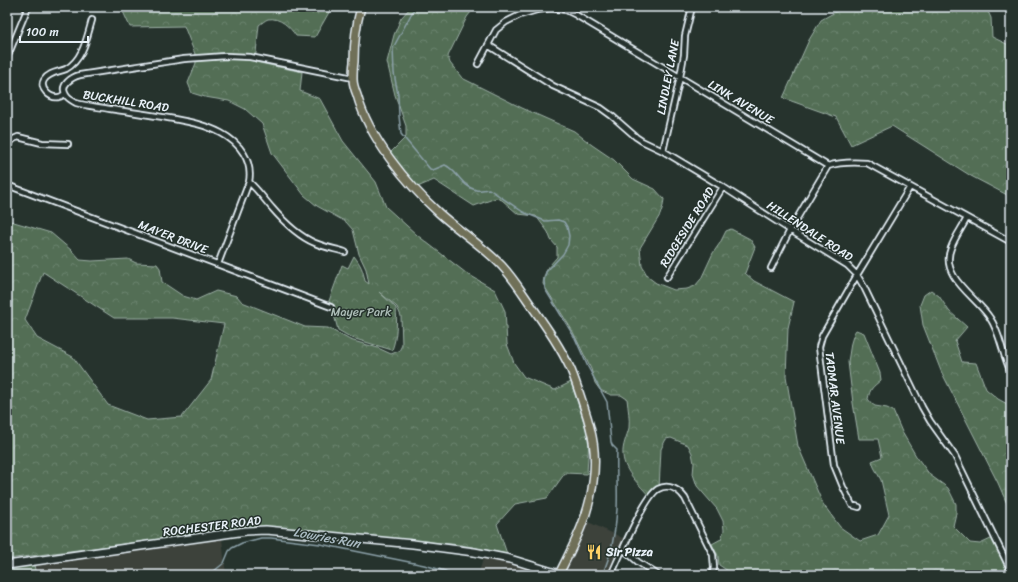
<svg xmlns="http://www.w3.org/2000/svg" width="1018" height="582" font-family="Sriracha,sans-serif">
<defs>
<pattern id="forest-crowns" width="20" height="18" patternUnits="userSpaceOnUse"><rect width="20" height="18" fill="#526e55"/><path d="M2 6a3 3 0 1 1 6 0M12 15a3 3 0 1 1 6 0" fill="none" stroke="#6b836e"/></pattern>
</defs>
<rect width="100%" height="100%" fill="#26332d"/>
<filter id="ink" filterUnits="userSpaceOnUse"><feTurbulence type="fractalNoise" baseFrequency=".025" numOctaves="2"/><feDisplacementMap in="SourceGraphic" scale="8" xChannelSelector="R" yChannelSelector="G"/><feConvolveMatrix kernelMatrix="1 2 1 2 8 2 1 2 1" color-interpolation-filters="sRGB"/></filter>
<g filter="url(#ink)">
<!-- built -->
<path fill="#3c423b" d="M584 520 627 540 611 575H559Z
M222 539 226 575H36L34 565Z
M484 556 533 569 548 575H478Z"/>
<!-- forest -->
<path fill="url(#forest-crowns)" stroke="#9db0a6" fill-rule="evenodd" d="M121 7H332L315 37 296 36C290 27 280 17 268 19 265 20 262 23 259 25L255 62 302 72 300 91 320 99 343 141 376 182 386 207 417 235 466 273 495 290 505 311 507 344 514 363 524 377 555 390 571 382 589 438 587 474 565 473 547 498 515 504 497 524 507 554 461 545 264 526 7 559V220L51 233 71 250 80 260 92 261 128 259 136 263 157 264 160 268 162 282 183 296 196 300 216 291 237 296 242 302 305 327 328 328 350 340 378 348 391 354 399 351 402 345 401 316 397 307 379 292 396 308C397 322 397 337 392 350L352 338 338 330 332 307 329 306V301L342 265 348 268 354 256C361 265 363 270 365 281L369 284 366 269 359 254 353 230 346 222 317 206 304 195 272 153 262 124 245 109 229 101 205 97 192 93 188 83 196 63 195 54 184 26 130 27ZM43 272 114 318H172L224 324 211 380 182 417 147 420 108 405 73 357 37 338 25 320Z
M411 7H475L467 17 448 56 450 63 462 78 522 108 574 131 592 145 614 160 633 179 655 189 664 199 663 206 660 215 640 248 642 266 648 277 656 283 674 290 687 289 695 286 701 279 713 253 720 243 726 231 731 229 750 239 755 247 745 273 754 281 794 302 788 328 786 376 798 446 823 504 840 527 860 541 878 535 889 515 881 480 874 467 872 461 882 457 878 439H859L853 403 848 362 851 343 854 333 856 330 864 333 880 373 881 380C873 387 870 388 868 399L872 404 875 406 887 408 893 411 902 432 916 456 930 475 948 488 956 504V513L953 526 970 543 980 544 995 537 1007 562 1011 560V575H732L728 571 719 565 718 556 712 544 721 539 724 530 723 521 717 509 697 486 693 474 694 463 692 453 688 445 671 438 666 439 661 449 659 489 650 497C640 485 624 472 623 455 622 446 627 436 629 428 630 418 628 409 627 399L621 395H611L600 390 595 383 591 369 572 330 543 284C544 271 549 266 557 257V247L551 240 548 232 536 216 518 214 502 200 496 198 474 206 434 180 415 188 388 155 406 137V126L395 95 387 62 394 35 401 18Z
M844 7H986L991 18 992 37 1011 46V197L971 176 892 126 851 145 836 117 783 98 809 40 821 20Z
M931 290 939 296 949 311 967 327 955 341 962 362 976 363 986 389 998 399 1011 406V513L998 483 941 371 923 325 920 305 924 295Z
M34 565 36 575H7V569Z"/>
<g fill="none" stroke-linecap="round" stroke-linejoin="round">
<!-- stream -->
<path stroke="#8ca1a9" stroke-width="1.5" d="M415 7 393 48 394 73 398 95 399 116 401 134 430 169 433 170 445 165C457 170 462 187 476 190 479 191 485 189 489 189L523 212 545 221 558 220 564 222 567 227 569 236 568 245 563 254 546 272 544 281 545 289 575 338 588 367 607 402 611 442 612 445 617 450C616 469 618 489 617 509 616 530 611 556 602 575
M209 575 224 563 229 551 232 548 242 543 261 538H271L320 544 424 565 445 571 454 575"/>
<!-- street casing -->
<g stroke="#e8f1f8" stroke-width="8">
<path id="street" d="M488 45 553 86 601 108 612 116 636 137 642 141 663 151 723 187 790 230 847 265 857 275 864 287 922 407 930 421 955 456 1011 571
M7 58 28 7
M478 64 496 30 506 22 520 15 537 10 551 8 566 10 576 15 828 166C840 162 853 162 867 163L1011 242
M65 94C63 95 61 97 59 97 50 99 39 88 44 80 49 72 59 72 66 69 83 60 87 37 92 20
M7 147C10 142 12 139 18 137L42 143 68 144
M663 151 680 77 684 55 685 36 692 7
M249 182C258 190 264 199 272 208 284 222 298 236 315 243 324 247 335 249 345 252
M7 185 331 307
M967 218C962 228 955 237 951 248 939 277 977 297 990 318 1001 334 1002 355 1011 372
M218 264 249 182C253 161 240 143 221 133 206 125 190 122 174 119 152 115 131 112 110 109 99 107 87 106 76 103 73 101 68 99 66 95 59 85 72 77 80 75L184 59 226 56 250 57 353 78
M771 268 790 230 828 166
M667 277 723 187
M859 507 852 505 843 487 834 465 819 347 822 336 857 275 910 187
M623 549 638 562 658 575
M611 575C619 558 644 497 658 489 669 483 679 490 685 498L713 555 714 568 712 575"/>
</g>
<!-- secondary casing -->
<g stroke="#e8f1f8" stroke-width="10">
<path id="secondary" d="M7 565 246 531 266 530 413 544 474 552 510 559 559 574V575"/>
</g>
<!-- primary casing -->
<g stroke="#e8f1f8" stroke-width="10">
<path id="primary" d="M361 7C356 25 354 44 354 62 353 68 353 74 353 79 353 84 355 90 357 95 369 138 406 183 439 213 459 231 483 246 502 266 514 279 523 294 533 308 547 328 561 348 571 370 576 382 580 395 584 407 593 434 597 454 593 482 589 516 574 544 559 574L561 575"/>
</g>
<!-- street -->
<use href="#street" stroke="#26332d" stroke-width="4.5"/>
<!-- secondary -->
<use href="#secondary" stroke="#26332d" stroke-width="7"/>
<!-- primary -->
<use href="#primary" stroke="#706f59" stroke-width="7"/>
</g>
</g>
<!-- icons -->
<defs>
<g id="restaurant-bare" transform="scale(1.2)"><path d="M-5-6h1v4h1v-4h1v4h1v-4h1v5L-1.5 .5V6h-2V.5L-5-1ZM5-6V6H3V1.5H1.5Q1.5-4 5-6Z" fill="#ffd166" stroke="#26332d" stroke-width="2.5" paint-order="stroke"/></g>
</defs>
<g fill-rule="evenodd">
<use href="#restaurant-bare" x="594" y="552"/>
</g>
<g text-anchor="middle" stroke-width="3" stroke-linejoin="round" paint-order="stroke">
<!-- street labels -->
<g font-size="12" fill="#e8f1f8" stroke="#26332d">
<text transform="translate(668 77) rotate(-79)" y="4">LINDLEY LANE</text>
<text transform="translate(126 101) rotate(9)" y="4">BUCKHILL ROAD</text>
<text transform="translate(741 102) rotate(31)" y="4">LINK AVENUE</text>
<text transform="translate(687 227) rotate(-58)" y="4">RIDGESIDE ROAD</text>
<text transform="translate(810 231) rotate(33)" y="4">HILLENDALE ROAD</text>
<text transform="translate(173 237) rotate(21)" y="4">MAYER DRIVE</text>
<text transform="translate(835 398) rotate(83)" y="4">TADMAR AVENUE</text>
<text transform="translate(212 526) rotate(-7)" y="4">ROCHESTER ROAD</text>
</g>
<!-- park labels -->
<g font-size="12" fill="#acbdb7" stroke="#26332d">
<text x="361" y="316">Mayer Park</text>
</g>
<!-- poi labels -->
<g font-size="12" font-weight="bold" fill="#e8f1f8" stroke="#26332d" text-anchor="start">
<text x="606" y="556">Sir Pizza</text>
</g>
<!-- water labels -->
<g font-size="13" font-style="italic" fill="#aabbc3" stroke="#26332d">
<text transform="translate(327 537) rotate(10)" y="5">Lowries Run</text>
</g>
</g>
<!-- margin -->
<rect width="1018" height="582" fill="none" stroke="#26332d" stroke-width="24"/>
<rect x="12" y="12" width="994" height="558" fill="none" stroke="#e8f1f8" stroke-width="1.5" filter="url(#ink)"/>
<!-- scale -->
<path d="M20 36v6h68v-6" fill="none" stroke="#e8f1f8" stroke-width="2"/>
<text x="26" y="36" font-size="12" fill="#e8f1f8" stroke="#26332d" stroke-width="3" paint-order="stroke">100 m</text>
</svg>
